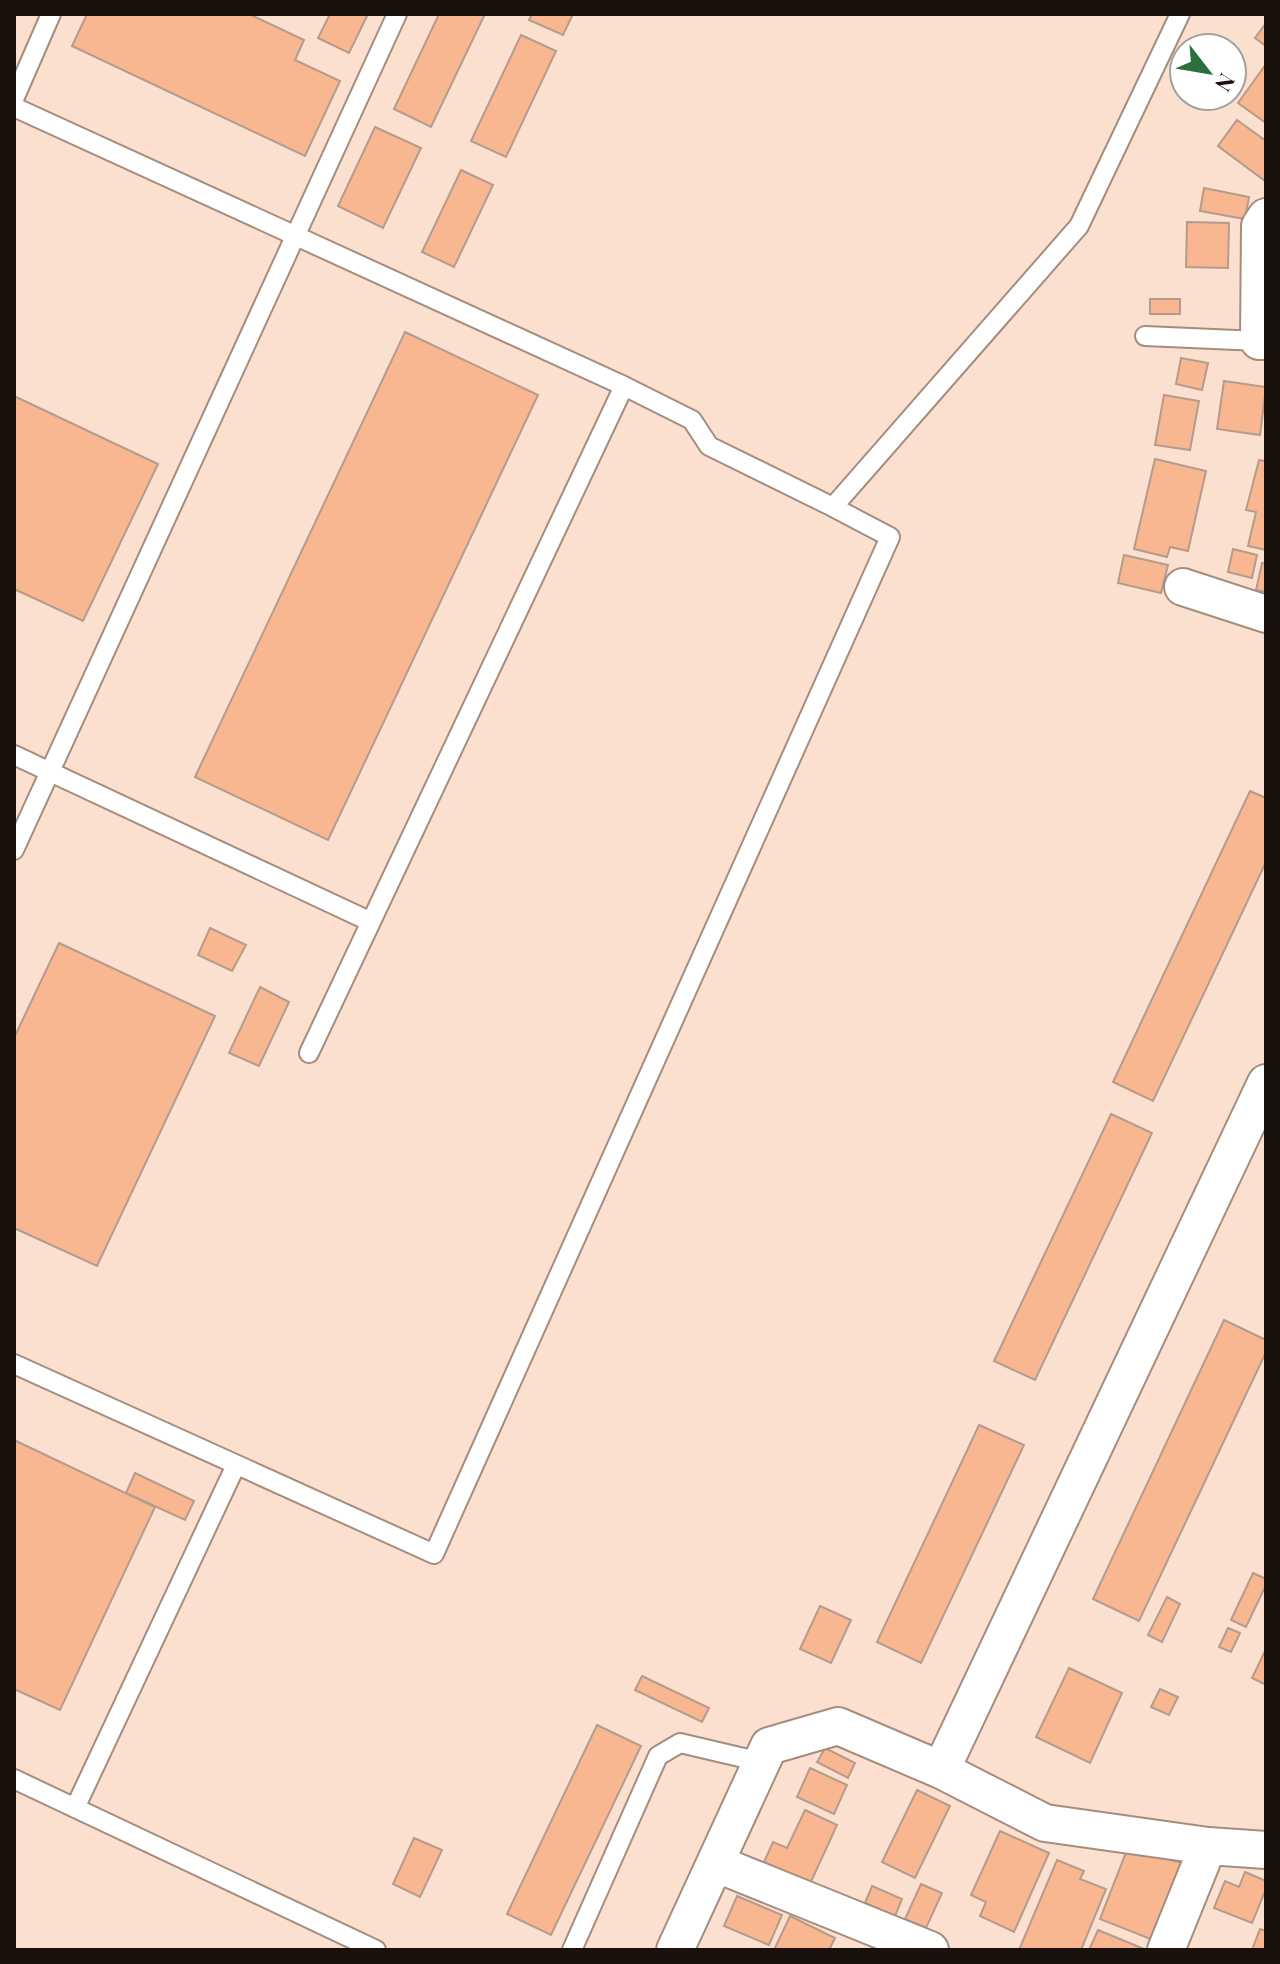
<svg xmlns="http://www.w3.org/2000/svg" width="1280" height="1964" font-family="'Playfair Display',serif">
<rect width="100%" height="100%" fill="#fbe0d0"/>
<!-- building -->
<path fill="#f8b790" stroke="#b59b8c" stroke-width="2" d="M87 14H249L304 40 295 60 340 81 305 156 72 46Z
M330 14H368L349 53 318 38Z
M439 14H485L431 127 394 109Z
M532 14H573L563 35 529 20Z
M1266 23V46L1255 38Z
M521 35 556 51 506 157 471 141Z
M1266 64V123L1238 103Z
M1237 120 1266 141 1265 181 1218 146Z
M375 127 421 148 383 228 338 206Z
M461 170 493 185 454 267 422 252Z
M1204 188 1249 197 1245 219 1200 211Z
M1187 222 1229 223 1228 268 1186 267Z
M1150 299H1180V314H1150Z
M405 332 538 395 328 840 195 777Z
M1181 358 1208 363 1202 390 1176 384Z
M1224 381 1266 387 1260 435 1217 429Z
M1164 395 1199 401 1190 450 1155 445Z
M14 396 158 464 83 621 14 589Z
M1155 459 1206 471 1188 551 1170 547 1167 557 1134 549Z
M1259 460 1266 461V550L1248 546 1256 512 1246 510Z
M1233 549 1257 555 1252 578 1228 572Z
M1124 555 1168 565 1161 593 1118 583Z
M1262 563 1266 564V592L1256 590Z
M1250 791 1266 798V862L1153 1101 1113 1082Z
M210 928 246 945 232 971 198 955Z
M59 943 215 1016 97 1266 14 1228V1038Z
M260 987 289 1002 259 1066 229 1053Z
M1111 1114 1152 1133 1035 1380 994 1361Z
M1224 1320 1266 1340V1352L1139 1621 1093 1599Z
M979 1425 1024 1445 921 1663 877 1642Z
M14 1440 155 1507 60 1710 14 1689Z
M135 1473 194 1501 185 1520 126 1493Z
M1253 1573 1266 1579V1585L1246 1627 1231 1620Z
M1167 1597 1180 1604 1162 1642 1148 1635Z
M820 1606 851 1620 831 1663 800 1649Z
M1228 1628 1240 1633 1231 1652 1219 1647Z
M1266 1649V1685L1252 1678Z
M1069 1668 1122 1693 1090 1763 1036 1737Z
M642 1676 709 1708 702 1722 635 1690Z
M1160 1689 1178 1697 1169 1715 1151 1707Z
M597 1725 641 1746 551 1935 507 1914Z
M825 1748 855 1763 848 1778 817 1762Z
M810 1768 847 1785 834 1814 797 1797Z
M917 1790 950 1806 915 1878 882 1862Z
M805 1810 837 1825 810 1884 764 1862 773 1842 787 1848Z
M1000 1831 1049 1853 1014 1932 980 1916 986 1902 971 1895Z
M414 1838 442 1850 420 1897 393 1884Z
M1127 1850 1184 1863 1153 1940 1100 1919Z
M1057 1860 1084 1871 1080 1879 1106 1889 1081 1950H1019Z
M1245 1872 1266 1881V1889L1252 1923 1214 1908 1225 1881 1239 1887Z
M921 1884 942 1893 926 1928 905 1919Z
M872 1886 902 1899 895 1916 865 1903Z
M737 1896 782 1915 769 1945 724 1926Z
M790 1916 835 1938 829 1950H774Z
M1260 1929 1266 1931V1950H1252Z
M1098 1930 1144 1949V1950H1089Z"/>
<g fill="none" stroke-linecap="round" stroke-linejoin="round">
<!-- lane casing -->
<g stroke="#a58d7e" stroke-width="22">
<path id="lane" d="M14 99 51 14
M14 107 624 386 692 420 709 446 833 507 1079 226 1180 14
M1145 336 1259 341
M14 755 369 921
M14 850 397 14
M309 1053 624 386
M14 1364 434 1554 890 537 833 507
M14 1779 376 1950
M75 1808 236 1465
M572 1950 658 1756 680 1743 761 1762"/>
</g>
<!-- street casing -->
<g stroke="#a58d7e" stroke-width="40">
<path id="street" d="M1266 217 1260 226 1259 341H1266
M1183 587 1266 614
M941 1770 1266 1083
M715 1863 930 1950
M675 1950 769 1746 838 1726 941 1770 1045 1823 1208 1846 1266 1850
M1166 1950 1208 1846"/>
</g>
<!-- lane -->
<use href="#lane" stroke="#fff" stroke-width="18"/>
<!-- street -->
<use href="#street" stroke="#fff" stroke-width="36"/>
</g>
<!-- border -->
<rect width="1280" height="1964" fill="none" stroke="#1a110c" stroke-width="32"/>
<!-- north arrow -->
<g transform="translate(1208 72) rotate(121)"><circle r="38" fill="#ffffff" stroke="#a3a09e" stroke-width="2"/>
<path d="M0-6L14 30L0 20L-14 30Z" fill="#2b6f3b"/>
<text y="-12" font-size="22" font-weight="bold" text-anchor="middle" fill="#1a110c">N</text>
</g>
</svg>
